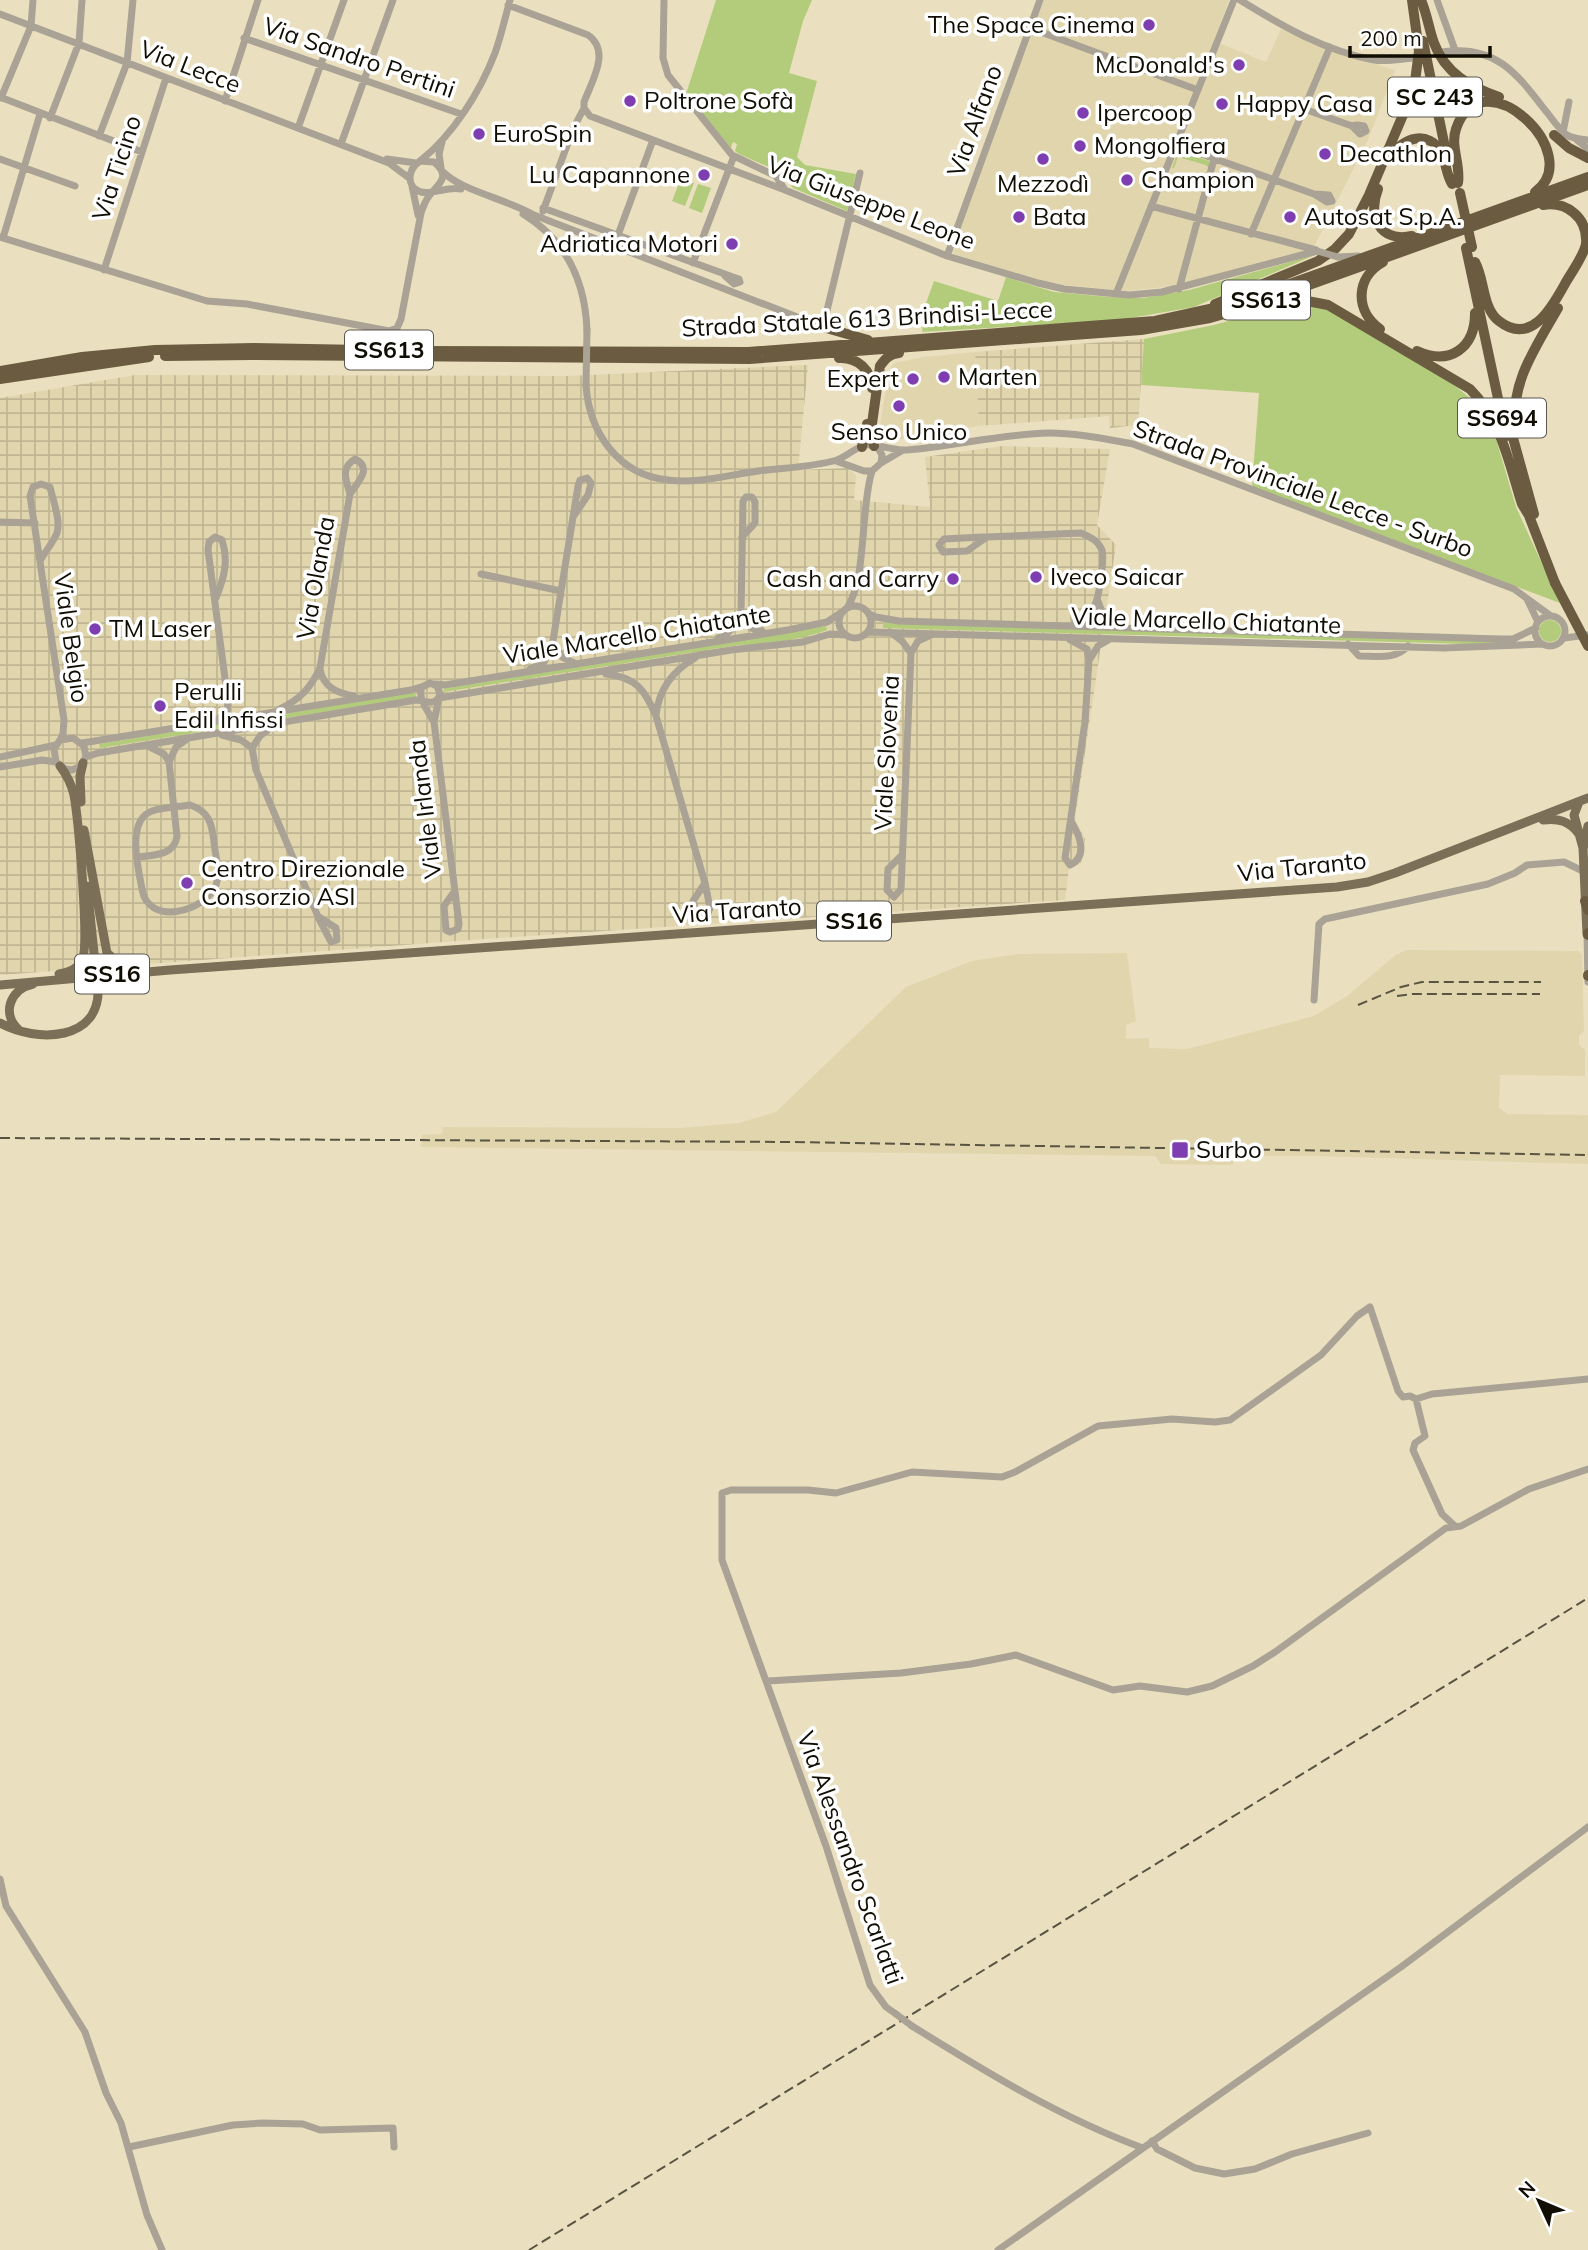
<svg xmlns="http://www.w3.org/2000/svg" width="1588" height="2250" font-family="Mulish,sans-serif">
<defs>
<pattern id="industrial-grid" width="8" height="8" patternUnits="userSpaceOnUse" patternTransform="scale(1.75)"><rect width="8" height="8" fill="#e1d5ad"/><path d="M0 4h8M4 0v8" fill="none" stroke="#c0b693"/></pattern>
</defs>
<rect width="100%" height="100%" fill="#eae0bf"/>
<!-- built -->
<path fill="#e1d5ad" d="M1044 0H1229L1214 41 1266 62 1281 29 1326 49 1395 70 1368 140 1314 247 1295 255 1175 286 1124 291 1064 285 1034 279 952 253Z
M975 352 979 426 890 441 881 437 880 425 889 371 894 363 924 357Z
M1407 950 1578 951 1582 954 1584 1031 1579 1036V1045L1585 1050V1076L1500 1075 1499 1108 1508 1114 1588 1115V1164L1313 1156H1234L1233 1165H1225L1161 1164 1155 1156 421 1147 422 1135 442 1134 443 1127 681 1128 739 1123 776 1112 906 987 972 961 1018 954 1127 953 1136 1021 1126 1025V1039L1149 1038V1048L1187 1049 1314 1016 1347 996 1397 954Z"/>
<!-- industrial -->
<path fill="url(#industrial-grid)" d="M1144 339 1138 425 1110 428 1109 416 979 426 975 352Z
M808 365 798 470 847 468 856 475 854 500 930 507 925 457 1002 446 1110 449 1097 525 1116 545 1075 820 1085 839 1081 864 1069 868 1065 900 471 940 0 975V398L135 375 566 376Z"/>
<!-- green -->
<path fill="#b3cc7b" d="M716 0H812L803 21 789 73 817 81 797 157 805 165 856 174 847 211 793 188 780 172 739 154 735 151 737 144 733 142 731 148 684 92 687 91Z
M1178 151 1209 161V168L1206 165 1178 157 1174 168H1172Z
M681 178 694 183 685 206 672 201Z
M698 184 711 188 702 213 689 208Z
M1315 255 1194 307 1119 320 922 332 923 324 921 317 934 281 998 301 1006 277 1054 292 1109 297 1143 298 1189 290Z
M1286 305 1316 306 1332 311 1448 380 1477 404 1488 421 1496 439 1516 507 1560 603 1252 487 1259 393 1141 385 1144 339 1214 325Z
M1539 631a11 11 0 1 1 22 0a11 11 0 1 1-22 0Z
M883 623 1503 641V645L883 628Z
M826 626 827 630C798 640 769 645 738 645L443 692 444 689 455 687Z
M415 692 416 697 100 748 99 744Z"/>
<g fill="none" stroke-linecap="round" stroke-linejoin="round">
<!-- minor -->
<path stroke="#a9a295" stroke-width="7" d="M664 0 663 58 668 75 732 155 776 176 785 190
M1240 0C1282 26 1325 51 1374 60 1387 62 1400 59 1413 58
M1437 0 1455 50
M508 5 588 35C611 51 592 81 584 102V108L590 116 785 190 947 256 1038 283 1064 289 1129 295 1162 292 1317 251
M0 14 389 163 409 178
M1030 28 1198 90
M244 38 461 114
M1442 52C1494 44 1516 72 1545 110 1552 118 1558 129 1567 135 1573 139 1581 139 1588 140
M0 97 142 152
M1 98 31 26 33 0
M225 101 258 0
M1304 109 1352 126 1357 125 1364 126 1366 131 1360 134 1352 126
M50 118 79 43 82 0
M298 128 344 0
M1563 132 1569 102
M99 136 127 63 133 0
M1577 140 1588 149
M341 144 393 0
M1176 145 1314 194 1327 202 1332 201 1329 195 1314 194
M0 159 75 186
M387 159 416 163
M420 161C453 135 480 92 495 53 501 36 505 18 510 0
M441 168 439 154 442 142
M442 171C461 191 507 199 534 215L823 327 860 173
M412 186 418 215
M1151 206 1316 250
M543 208 733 277 739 279 740 282 734 284 725 276
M543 211 573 129 584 108
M523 214C566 240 585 280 587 330
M1251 234 1330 47
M618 235 653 140
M0 237 207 301 247 304 389 331 397 328 401 319 421 213C423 207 425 201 429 196 438 184 452 177 434 162L420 161C408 169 405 187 421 192 432 195 448 186 461 189
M3 238 40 114
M947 256 1040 0
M1338 257 1358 256
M693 263 734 156
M104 270 166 78
M1179 289 1214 159
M1116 294 1234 0
M586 385C589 432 618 475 668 480 698 484 729 475 758 471 783 468 813 467 837 460 847 456 855 448 865 445 871 443 896 451 907 450 954 446 1001 434 1049 433 1077 433 1105 439 1133 444L1514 589 1551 616
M836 461 864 471H872L881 463 882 455 878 448
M881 463 903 450
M0 522 35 523
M982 537H987L967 551 943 552 939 545 944 539Z
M987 537 1081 533C1090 537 1098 540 1102 550 1104 559 1102 569 1101 578 1098 597 1097 616 1075 622
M40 561C45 552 51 545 55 537 63 525 53 501 50 487L41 484 33 487 30 496 64 720 63 734 60 740
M481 574 561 591
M216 598C224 578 229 561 222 540L215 537 209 542 208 550 228 701 227 712 218 719
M1527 599 1538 622
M1098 601 1103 615 1122 625
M839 622a16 16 0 1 1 32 0a16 16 0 1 1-32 0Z
M847 608C867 579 860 509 872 471
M742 613C744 623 751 631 762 631
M869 614 876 617 899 621 1500 639H1513L1536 628
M1535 631a15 15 0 1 1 30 0a15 15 0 1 1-30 0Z
M868 632 1444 648 1542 644
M890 632 902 641 911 653 918 641 933 634
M718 638C730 633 737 626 741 612L743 501 746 497H752L755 502V523L742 537
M1564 638 1588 635
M1070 640 1087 649 1089 660 1085 722 1065 858 1070 865C1089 856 1079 834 1071 821
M553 642 562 657 576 664
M1348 644 1359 656C1377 656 1396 660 1408 646
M1090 659 1098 646 1110 639
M320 669C323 687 337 693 354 696
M530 669 544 662 553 641 578 486 580 480 587 478 591 483 588 495 573 517
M606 674C636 677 645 690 656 716L705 883 710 908 708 913 704 915 696 911 693 901 705 883
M435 684 445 685 788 630 827 622 842 612
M280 709C300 699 310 689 320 668L350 494C358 482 373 468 355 459 340 468 346 480 350 494
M656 715C659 689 672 671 695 658
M222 735 241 740 252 748 256 770 319 919 331 942 337 940 336 928 319 917
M82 743 411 690 421 687
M148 746 164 754 169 762
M252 748 260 736 273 726
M0 757 56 745
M86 757 84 746 73 738 60 740 54 749 56 762 65 769 72 770 79 767 86 757 98 753 416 700C426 701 436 707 440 694L437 686 430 683 422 687C417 698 428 711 434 722
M0 767 42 760 56 762
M190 805C209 811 212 824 214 842 215 855 221 873 216 885 205 912 148 927 142 889 138 868 126 820 152 811 164 807 178 807 190 805Z
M902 855 888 869 887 890 894 897 901 889 911 653
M138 857C154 855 173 856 177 837L169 762 176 747 186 740
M454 892 444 906 446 930 450 932 458 929 459 924 434 722 439 698 731 650 803 642 830 634 846 635
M1587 934 1588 982
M1314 1000 1319 924 1325 919 1488 884 1515 873 1527 865 1564 862 1587 873
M1416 1399 1432 1394 1588 1379
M768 1681 901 1673 971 1664 1016 1655 1113 1690 1140 1686 1187 1692 1212 1686 1253 1666 1275 1652 1446 1528 1461 1526 1529 1489 1588 1469
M0 1879 6 1906 85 2032 106 2093 121 2123 147 2215 162 2250
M896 2014 886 2007 870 1985 826 1846 722 1560V1493L731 1490H808L836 1493 912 1472 1002 1477 1015 1472 1098 1426 1172 1419 1215 1422 1230 1420 1321 1355 1357 1316 1370 1307 1398 1391 1403 1397 1410 1396 1416 1399 1425 1436 1415 1443 1413 1450 1442 1514 1455 1526
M912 2026C986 2072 1061 2118 1143 2148
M1152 2141 1157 2149 1195 2168 1224 2174 1255 2169 1292 2154 1368 2133
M129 2147 233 2125 262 2123 303 2124 320 2130 393 2128 394 2147
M998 2250 1401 1967 1588 1827"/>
<!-- major -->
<path stroke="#7b6f57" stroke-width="9" d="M81 802 80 776 83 763
M1579 802 1574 815 1583 848 1587 934
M1543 820C1559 818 1569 821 1579 834
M84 830 107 953 123 967 134 969
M1584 846 1588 826
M87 886 96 972
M59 974C68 973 77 969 82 961 90 945 78 818 74 795 71 783 67 775 60 766
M0 985 170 970 1337 887 1368 882 1395 873 1588 798
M0 1023C36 1043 102 1042 98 986
M19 1030C1 1014 10 989 33 984"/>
<!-- highway -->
<path stroke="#6b5c41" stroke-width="10" d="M1421 0C1427 14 1429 29 1434 43 1445 73 1470 87 1499 97
M1423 41 1447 157
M1554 135 1569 148 1588 158
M1392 156C1402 137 1429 130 1441 152 1446 162 1446 174 1452 184
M1458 183C1461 165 1450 146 1456 129 1481 54 1588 154 1535 192
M1378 189C1367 216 1380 243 1412 236
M1466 248 1506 436
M1475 262C1485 280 1482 308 1499 321 1532 347 1553 305 1566 282 1573 270 1583 257 1586 244 1588 217 1566 201 1543 205
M1278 301 1297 299 1328 305 1470 389C1501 420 1509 463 1522 504L1528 514
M1215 304 1318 261 1335 249 1349 234 1369 195 1414 89 1419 51 1412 0
M823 327 868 340
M1380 329C1355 311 1355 278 1383 262
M1417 351C1450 366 1475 348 1475 313
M165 356 252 355 749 359 1141 330 1210 318 1245 308 1588 185
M839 358C858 357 871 370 872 388
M0 371 82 357 155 350 254 348 417 351 748 352 1155 321 1237 303 1588 177
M0 379 149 357
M1510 427 1534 514
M1515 433C1510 383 1534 350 1558 308
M874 446 871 431 880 366C885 359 889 354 899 353
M862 447 867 424
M1526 508 1555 583
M1585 901 1588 910
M1588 933V935
M1588 976V975"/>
<!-- rail -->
<path stroke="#595442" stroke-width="2" stroke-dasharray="10 5" stroke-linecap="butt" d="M1397 996 1412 994H1540
M1358 1005 1401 987 1422 982H1541
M0 1138 794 1142 1588 1155
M529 2250 1588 1598"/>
<!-- minor-bridge -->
<path stroke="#a9a295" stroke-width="7" d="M1317 251 1338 257
M586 385 587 330
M896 2014 912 2026"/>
<!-- major-bridge -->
<path stroke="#7b6f57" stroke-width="9" d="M96 972 98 986"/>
<!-- highway-bridge -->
<path stroke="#6b5c41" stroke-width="10" d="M1460 193 1472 247
M1555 583 1588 646"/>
</g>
<!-- markers -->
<g fill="#7e3eb2" stroke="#fff" stroke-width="2.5">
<circle cx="1149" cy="25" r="7"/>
<circle cx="1239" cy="65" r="7"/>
<circle cx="630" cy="101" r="7"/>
<circle cx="1222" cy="104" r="7"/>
<circle cx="1083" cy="113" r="7"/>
<circle cx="479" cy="134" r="7"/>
<circle cx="1080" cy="146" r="7"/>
<circle cx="1325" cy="154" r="7"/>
<circle cx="1043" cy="159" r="7"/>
<circle cx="704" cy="175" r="7"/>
<circle cx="1127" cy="180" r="7"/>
<circle cx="1019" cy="217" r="7"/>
<circle cx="1290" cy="217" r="7"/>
<circle cx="732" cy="244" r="7"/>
<circle cx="944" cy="377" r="7"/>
<circle cx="913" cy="379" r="7"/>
<circle cx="899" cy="406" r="7"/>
<circle cx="1036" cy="577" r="7"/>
<circle cx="953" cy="579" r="7"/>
<circle cx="95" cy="629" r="7"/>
<circle cx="160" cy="706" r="7"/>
<circle cx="187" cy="883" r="7"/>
<rect x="1171" y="1141" width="18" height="18" rx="3.5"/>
</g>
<g text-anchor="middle" stroke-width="7" stroke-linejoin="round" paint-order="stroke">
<!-- shield labels -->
<g fill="#fff" stroke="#58564f" stroke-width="2">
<rect x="1388" y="77.5" width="94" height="39" rx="5"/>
<rect x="1222" y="280.5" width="88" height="39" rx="5"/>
<rect x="345" y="330.5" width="88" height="39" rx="5"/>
<rect x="1458" y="398.5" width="88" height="39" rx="5"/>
<rect x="817" y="901.5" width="74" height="39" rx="5"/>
<rect x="75" y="954.5" width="74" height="39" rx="5"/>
</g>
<g font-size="23" font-weight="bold" fill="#100d03">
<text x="1435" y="105">SC 243</text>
<text x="1266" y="308">SS613</text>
<text x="389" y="358">SS613</text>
<text x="1502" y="426">SS694</text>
<text x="854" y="929">SS16</text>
<text x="112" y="982">SS16</text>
</g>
<!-- poi labels -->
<g font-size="24" fill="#100d03" stroke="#fff" text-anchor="start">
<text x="1135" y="33" text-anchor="end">The Space Cinema</text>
<text x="1225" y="73" text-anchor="end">McDonald's</text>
<text x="644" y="109">Poltrone Sofà</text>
<text x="1236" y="112">Happy Casa</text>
<text x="1097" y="121">Ipercoop</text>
<text x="493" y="142">EuroSpin</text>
<text x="1094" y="154">Mongolfiera</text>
<text x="1339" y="162">Decathlon</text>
<text x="690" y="183" text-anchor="end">Lu Capannone</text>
<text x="1141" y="188">Champion</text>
<text x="1043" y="192" text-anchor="middle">Mezzodì</text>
<text x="1033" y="225">Bata</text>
<text x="1304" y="225">Autosat S.p.A.</text>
<text x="718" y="252" text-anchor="end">Adriatica Motori</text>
<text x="958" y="385">Marten</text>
<text x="899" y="387" text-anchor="end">Expert</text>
<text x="899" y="440" text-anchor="middle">Senso Unico</text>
<text x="1050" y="585">Iveco Saicar</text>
<text x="939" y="587" text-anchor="end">Cash and Carry</text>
<text x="109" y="637">TM Laser</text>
<text x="174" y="700">Perulli<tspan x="174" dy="28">Edil Infissi</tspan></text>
<text x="201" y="877">Centro Direzionale<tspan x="201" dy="28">Consorzio ASI</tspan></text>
<text x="1196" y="1158">Surbo</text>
</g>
<!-- street labels -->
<g font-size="24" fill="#100d03" stroke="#fff">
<text transform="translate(359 58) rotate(19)" y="8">Via Sandro Pertini</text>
<text transform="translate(190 67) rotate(21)" y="8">Via Lecce</text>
<text transform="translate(975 121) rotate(-70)" y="8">Via Alfano</text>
<text transform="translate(117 168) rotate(-72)" y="8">Via Ticino</text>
<text transform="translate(871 203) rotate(21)" y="8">Via Giuseppe Leone</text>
<text transform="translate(867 319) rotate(-3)" y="8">Strada Statale 613 Brindisi-Lecce</text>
<text transform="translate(1303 489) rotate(20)" y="8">Strada Provinciale Lecce - Surbo</text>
<text transform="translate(316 578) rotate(-80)" y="8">Via Olanda</text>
<text transform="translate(1206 621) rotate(2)" y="8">Viale Marcello Chiatante</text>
<text transform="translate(637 635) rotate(-9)" y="8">Viale Marcello Chiatante</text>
<text transform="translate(71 638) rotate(82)" y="8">Viale Belgio</text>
<text transform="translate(887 753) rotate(-87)" y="8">Viale Slovenia</text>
<text transform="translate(425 809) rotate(-97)" y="8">Viale Irlanda</text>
<text transform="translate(1302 867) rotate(-6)" y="8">Via Taranto</text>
<text transform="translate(737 911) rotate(-4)" y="8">Via Taranto</text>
<text transform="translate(850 1858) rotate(70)" y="8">Via Alessandro Scarlatti</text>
</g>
</g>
<!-- north arrow -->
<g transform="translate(1539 2201) rotate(314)" stroke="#ffffff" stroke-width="5" paint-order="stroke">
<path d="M0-5L12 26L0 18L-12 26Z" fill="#100d03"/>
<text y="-10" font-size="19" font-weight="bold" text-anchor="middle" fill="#100d03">N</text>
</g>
<!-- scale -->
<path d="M1350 46v10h140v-10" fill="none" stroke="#100d03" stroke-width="3.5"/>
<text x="1360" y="46" font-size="21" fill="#100d03" stroke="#ffffff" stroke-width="5" paint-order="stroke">200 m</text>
</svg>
